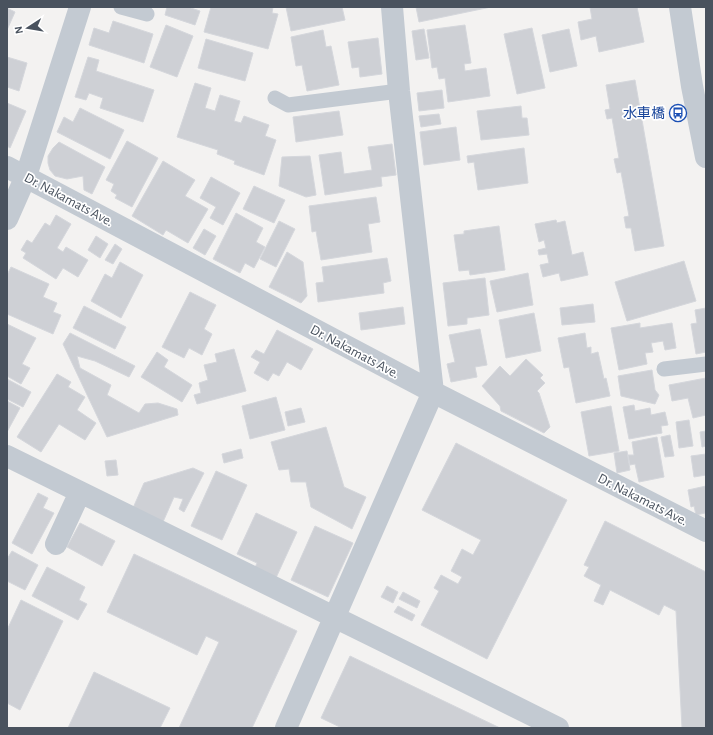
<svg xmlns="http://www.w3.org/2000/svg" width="713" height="735" font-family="'Alegreya Sans','Noto Sans JP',sans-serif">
<rect width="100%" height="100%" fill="#f3f2f1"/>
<!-- building -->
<path fill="#ced0d5" stroke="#d5d7dc" d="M167 7H191V8L200 11 195 25 165 15Z
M211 7H273L272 13 278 14 268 49 204 32Z
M286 7H342L345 20 291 31Z
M416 7H491L419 22Z
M590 7H637L644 42 599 52 596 36 581 40 578 22 592 19Z
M7 8 15 12 7 30Z
M113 21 153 34 144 63 89 45 94 28 109 33Z
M166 25 193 36 177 77 150 67Z
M465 25 471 63 464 64 465 71 486 68 490 96 448 102 445 78 439 79 437 67 432 68 427 30Z
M532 28 545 88 517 94 504 34Z
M424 29 429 58 416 60 412 31Z
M569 29 577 66 550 72 542 35Z
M323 30 326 47 331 46 339 85 307 91 302 65 296 66 291 37Z
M378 38 382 74 360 77 359 67 352 68 348 42Z
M206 39 253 53 245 81 198 68Z
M7 57 27 63 19 91 7 87Z
M88 57 99 60 96 71 154 90 143 122 100 108 103 98 89 93 86 100 75 97Z
M635 80 664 246 635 251 631 228H626L624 217 629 216 621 172 617 173 614 159 619 158 612 118 607 119 605 110 610 109 606 85Z
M195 83 211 88 205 108 215 111 220 95 240 101 234 121 241 123 244 116 269 125 265 136 276 140 264 175 234 164 235 161 217 154 218 150 177 137Z
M442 90 444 108 419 111 417 93Z
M7 103 26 111 10 148 7 146Z
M521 106 522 118H527L529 135 481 140 477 111Z
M80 108 124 130 110 159 57 132 64 117 73 122Z
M339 111 343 135 296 142 293 117Z
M439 114 441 124 421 127 419 116Z
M456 127 460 160 424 165 420 132Z
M127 141 158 158 132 207 115 198 117 195 111 191 114 184 106 180Z
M59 142 105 167 92 194 84 190 83 176 67 179 55 176 50 170 48 163V156L53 148Z
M392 144 396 175 381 177 382 186 325 195 319 155 341 152 344 174 372 170 368 147Z
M524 148 528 183 478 190 474 162 468 163 467 156Z
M310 156 316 195 306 197 279 186 282 157Z
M163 161 195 180 185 196 208 209 188 243 166 230 163 235 132 216Z
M211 177 240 193 223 225 210 218 216 207 200 198Z
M254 186 285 200 274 223 243 209Z
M376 197 380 222 368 224 372 252 321 260 316 231 312 232 309 206Z
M236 213 263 228 256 242 265 247 254 268 245 263 240 273 213 259Z
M56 215 71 224 57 248 63 252 66 247 88 260 78 277 63 268 56 279 23 258 26 253 21 250 27 240 32 243 45 223 50 226Z
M556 220 557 223 565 221 572 255 583 252 588 275 561 281 559 273 543 277 540 265 549 263 547 254 539 255 538 250 546 248 544 240 539 242 535 224Z
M279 221 295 229 276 267 260 259Z
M499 226 505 270 470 275 469 270 459 271 454 235 464 234V231Z
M204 229 216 236 205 255 193 248Z
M96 236 108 244 100 258 88 250Z
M115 244 122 249 113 264 105 260Z
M287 252 303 262 307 296 301 303 269 287Z
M387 258 391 281 383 283 384 293 318 302 316 283 324 282 322 267Z
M684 261 696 301 627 321 615 282Z
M120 262 143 275 121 318 91 301 105 274 112 278Z
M11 267 49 284 43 297 57 303 53 312 61 315 53 334 7 314V275Z
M528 273 533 305 497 312 490 281Z
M485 278 489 315 467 318V324L448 326 443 283Z
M190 292 216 305 204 329 212 334 202 355 189 348 184 358 162 347Z
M593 304 595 322 562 325 560 308Z
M84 306 126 327 115 349 73 328Z
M403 307 405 324 361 330 359 313Z
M706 308V352L696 354 691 324 697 323 695 310Z
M534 313 541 351 506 358 499 320Z
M640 323V328L672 323 676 348 665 350 663 341 651 343 653 352 645 353 647 364 619 370 611 328Z
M7 324 36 338 22 364 30 368 21 384 7 376Z
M480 329 487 365 475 367 477 377 451 382 447 364 455 362 449 335Z
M277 330 313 349 301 370 287 362 279 376 273 373 268 381 254 373 260 362 251 357 256 350 264 354Z
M70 333 135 366 129 377 95 361 77 356 80 368 111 385 107 395 139 413 145 404 158 403 177 409 178 415 107 437 63 344Z
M585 333 587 348 591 347V354L598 352 604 379 606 378 610 396 576 403 569 367 564 368 558 338Z
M234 349 246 391 197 404 194 395 201 393 199 383 208 380 204 365 217 362 215 354Z
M157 352 168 360 164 367 192 385 182 402 141 377Z
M526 359 543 375 540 378 545 383 537 391 539 393 550 427 544 433 501 411 500 406 482 386 500 366 510 376Z
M652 370 655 390 659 395 655 404 621 396 618 376Z
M57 374 71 382 68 387 85 397 77 410 96 423 85 440 59 424 41 452 17 437Z
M706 378V415L693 418 688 398 672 401 669 385Z
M7 379 31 392 23 407 7 399Z
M276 397 285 430 250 439 242 406Z
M7 401 20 408 7 432Z
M634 405 635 411 650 408 651 415 665 412 668 425 661 426 662 433 629 439 623 407Z
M611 406 619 451 589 456 581 412Z
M301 408 305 422 288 426 285 412Z
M689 420 693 446 679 448 676 422Z
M326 427 344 487 366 497 352 529 311 507 306 482H291L289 469 279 470 271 442Z
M706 431V446L702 447 700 432Z
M670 435 674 456 665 457 661 437Z
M657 437 664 477 639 482 635 464 630 465 628 455H634L632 442Z
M456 443 567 500 487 659 421 625 439 591 434 588 441 575 458 584 462 577 451 571 462 549 473 555 481 540 422 510Z
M241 449 243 458 224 463 222 454Z
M627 451 630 470 617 473 614 453Z
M706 454V475L694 477 691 456Z
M116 460 118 475 107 476 105 461Z
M193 468 204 473 184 512 179 509 183 499 174 497 163 522 133 508 144 483Z
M216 471 247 485 222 540 191 526Z
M706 486V517L705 513 696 515 694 506 691 507 688 490Z
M38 493 48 498 43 508 54 513 32 554 12 543Z
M256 513 297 532 275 580 254 570 257 563 237 554Z
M605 521 706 572V728H682L676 611 664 605 659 615 610 590 603 605 594 601 601 585 584 576 589 567 584 565Z
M80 523 115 541 102 566 67 547Z
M315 526 353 543 328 597 291 580Z
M12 551 38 565 25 590 7 581V559Z
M134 554 297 631 252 728H179L219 642 206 636 197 655 107 612Z
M47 567 85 587 79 600 87 604 78 620 32 596Z
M387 586 398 592 393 603 381 597Z
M403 592 420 601 417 608 399 599Z
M21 600 63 621 20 710 7 703V630Z
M398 606 415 615 412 621 394 612Z
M350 656 500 728H342L321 718Z
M94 672 170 708 160 728H68Z"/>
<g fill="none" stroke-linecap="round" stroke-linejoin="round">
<!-- service -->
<path stroke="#c3cad2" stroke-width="15" d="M121 7 147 14
M275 98 288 105 399 91
M664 369 706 364"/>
<!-- minor -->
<path stroke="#c3cad2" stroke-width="22" d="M7 167 433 392 706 531
M7 219 26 176 80 7
M7 456 387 643 558 728
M56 544 80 492
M286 728 433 392 399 91 392 7"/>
<!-- tertiary -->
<path stroke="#c3cad2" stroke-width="22" d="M680 7 692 86 706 157"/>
</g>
<!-- icons -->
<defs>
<g id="bus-ring" transform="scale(0.9)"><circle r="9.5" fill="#fff" stroke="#1a4fb4" stroke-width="1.5"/><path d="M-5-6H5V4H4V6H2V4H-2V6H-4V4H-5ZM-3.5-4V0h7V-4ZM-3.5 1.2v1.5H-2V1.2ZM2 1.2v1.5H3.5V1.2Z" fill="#1a4fb4"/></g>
</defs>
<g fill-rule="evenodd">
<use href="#bus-ring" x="678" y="113"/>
</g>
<g text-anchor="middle" stroke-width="3.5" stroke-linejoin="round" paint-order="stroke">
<!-- transit labels -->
<g font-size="14" fill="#164399" stroke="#fff" text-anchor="end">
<text x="665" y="118">水車橋</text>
</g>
<!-- street labels -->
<g font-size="14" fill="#49525e" stroke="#fff">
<text transform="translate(69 199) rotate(28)" y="5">Dr. Nakamats Ave.</text>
<text transform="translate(355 351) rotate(28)" y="5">Dr. Nakamats Ave.</text>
<text transform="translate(643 499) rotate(27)" y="5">Dr. Nakamats Ave.</text>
</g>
</g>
<!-- border -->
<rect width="713" height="735" fill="none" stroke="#49525e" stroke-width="16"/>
<!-- north arrow -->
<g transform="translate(28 28) rotate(258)" stroke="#ffffff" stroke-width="3" paint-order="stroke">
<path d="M0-3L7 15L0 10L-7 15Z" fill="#49525e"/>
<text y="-6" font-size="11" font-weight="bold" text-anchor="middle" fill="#49525e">N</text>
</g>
</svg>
